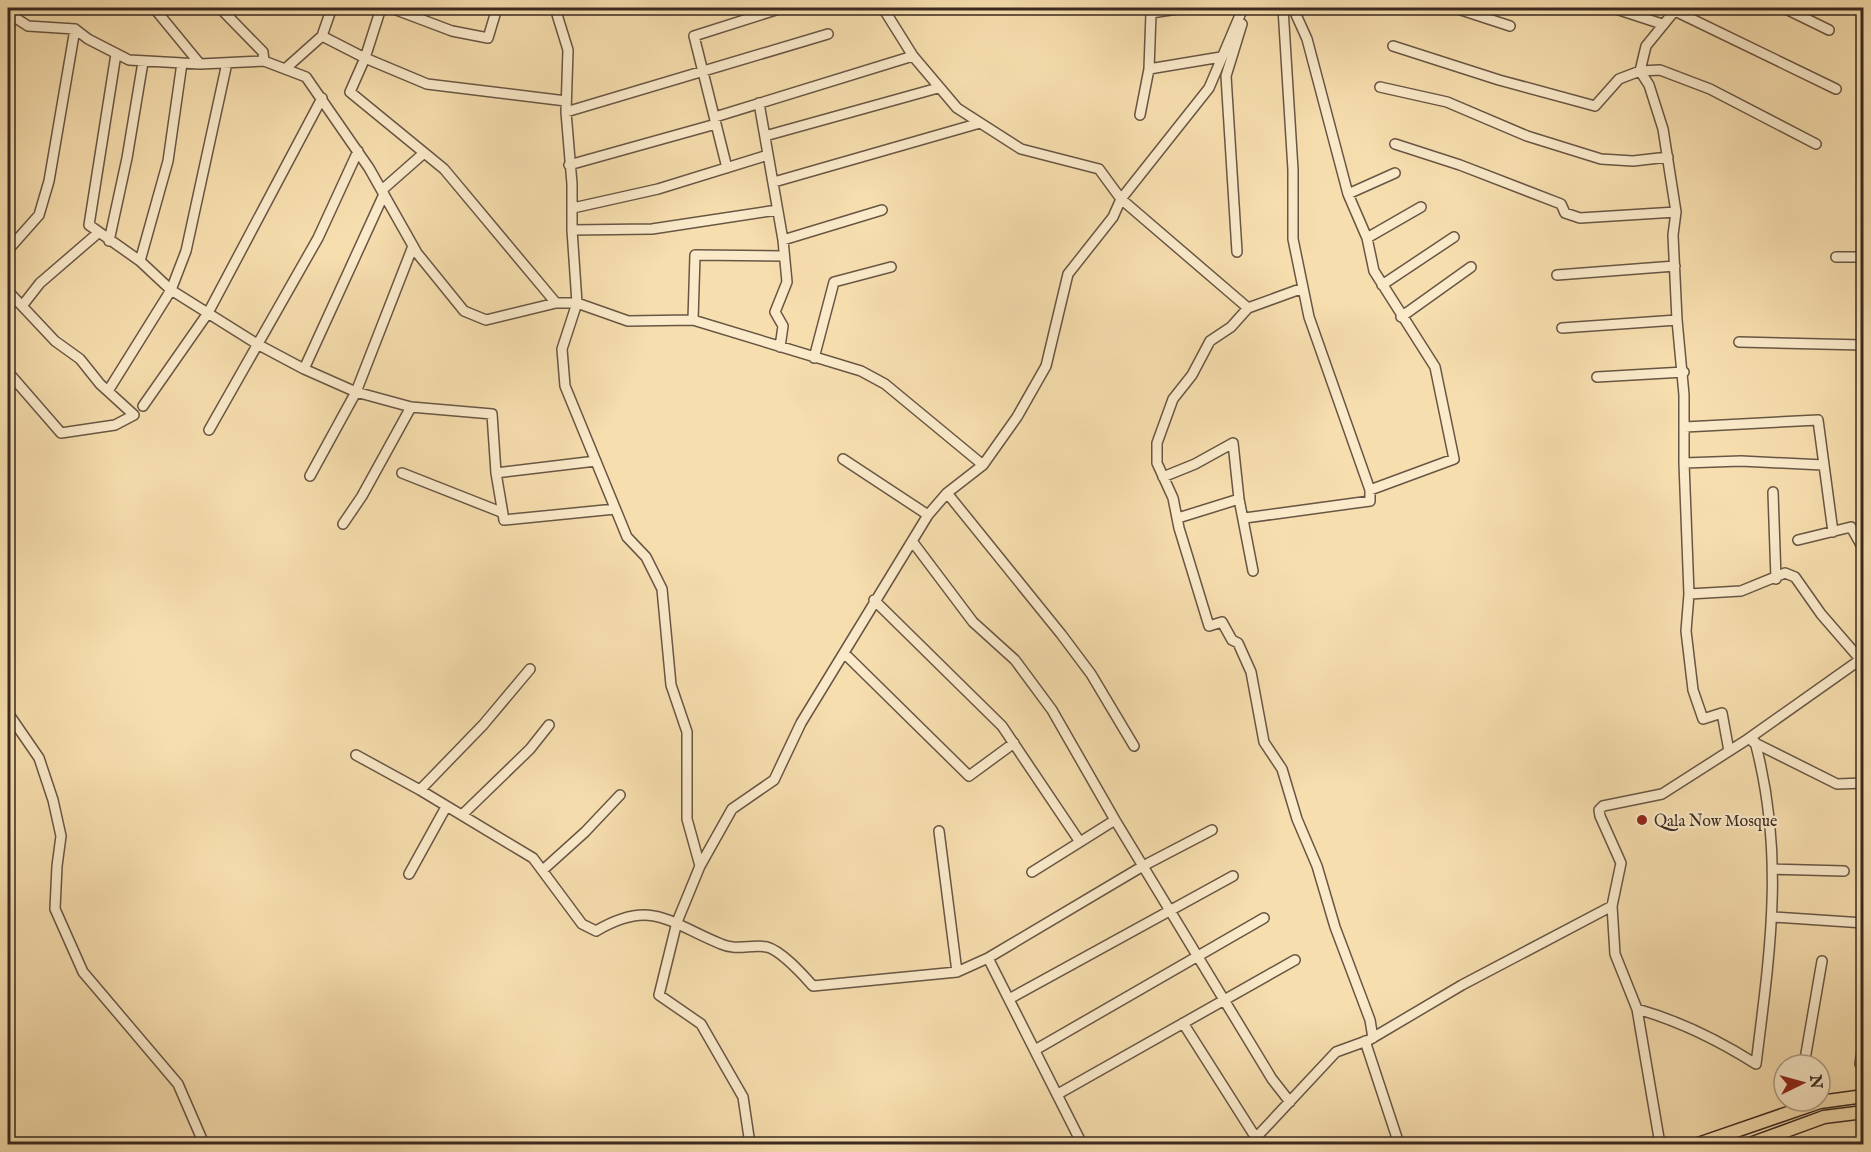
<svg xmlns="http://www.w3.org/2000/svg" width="1871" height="1152" font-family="'IM FELL English',serif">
<rect width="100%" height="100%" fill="#f7deae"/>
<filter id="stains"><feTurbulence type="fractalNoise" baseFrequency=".00333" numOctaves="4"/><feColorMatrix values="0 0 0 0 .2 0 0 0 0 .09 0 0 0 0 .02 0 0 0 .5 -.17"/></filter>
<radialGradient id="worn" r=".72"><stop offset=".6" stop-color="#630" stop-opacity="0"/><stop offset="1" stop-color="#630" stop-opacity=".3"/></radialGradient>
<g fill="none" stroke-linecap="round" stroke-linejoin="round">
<!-- minor casing -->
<g stroke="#685644" stroke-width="12">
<path id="minor" d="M154 8 200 64
M220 8 263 52 264 61 306 77 369 168 417 253 464 311 486 320 556 303H577L628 321 693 320 861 371 885 384 983 465
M381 8 365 58 350 92 444 169 556 303
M391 8 452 31 488 38 497 8
M555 8 568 50 566 112 572 184V230L577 303 562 349 565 386 627 537 646 557 662 589 671 685 687 732V819L700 866
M883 8 913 56 957 108 1021 149 1099 169 1121 199 1248 308
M1293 8 1307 39 1348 194 1367 238 1374 271 1435 367 1454 459 1370 490
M1455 8 1510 26
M1613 8 1662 24
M1677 8 1646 46 1640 71 1649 85 1663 129 1676 212 1673 235 1677 320 1684 395V463L1689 594 1686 631 1693 690 1703 719 1722 713 1729 751
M1784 8 1829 30
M1675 11 1836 89
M8 13 28 26 75 29 88 39 129 60 200 64 264 61
M1151 13 1184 8
M322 36 365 58 427 84 566 101
M1393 46 1499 80 1595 106 1619 79 1640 71 1660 70 1710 89 1816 144
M116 54 89 225 140 261 171 290 257 344 304 369 356 392 411 407 492 414 496 473 504 520 615 509
M285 69 322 36 330 13
M1149 69 1221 57
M1380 87 1447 102 1527 136 1601 159 1633 161 1668 157
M759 103 783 240 787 282 775 312 783 326 780 347
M566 112 828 34
M1140 115 1149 69 1151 13 1149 8
M715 117 913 56
M765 136 938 88
M1395 144 1460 165 1561 204 1565 213 1580 218 1676 212
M569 165 716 124
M727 168 694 36 782 8
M774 182 980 123
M382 190 424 153
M1348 194 1395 173
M573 208 658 189 768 155
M572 230 652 229 777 210
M1367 238 1421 207
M783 240 882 210
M109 241 127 158 143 62
M8 250 39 215 49 181 75 29
M1237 252 1226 76 1242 24
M1836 257H1864
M140 261 168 161 182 63
M1557 275 1675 266
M1382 285 1454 237
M1303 288 1248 308 1231 327 1210 341 1192 375 1173 399 1157 443V463L1173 498 1179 528 1209 626 1222 622 1232 640 1238 643 1251 672 1264 742 1282 769 1297 819 1317 866 1335 927 1370 1020 1373 1038
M8 291 55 341 80 359 100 384 134 415 115 425 61 433 8 372
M22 306 40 283 98 233
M1401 317 1471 267
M693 320 695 255 784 256
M1562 328 1677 320
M1739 342 1864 345
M814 358 834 282 891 267
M304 369 384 194
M1597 377 1684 372
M108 391 171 290 186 251 227 63
M143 406 208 313 322 98
M1685 427 1818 420 1833 532
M209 430 318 238 358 151
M843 459 928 515
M1684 463 1741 461 1823 465
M402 473 501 512
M496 473 596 461
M310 476 356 392 413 246
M1163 477 1195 464 1233 443 1239 499 1253 571
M1773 492 1776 579
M947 493 1061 634 1091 674 1134 746
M1178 518 1239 499
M1245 518 1370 501V490L1309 317 1293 239V170L1283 8
M343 524 362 496 411 407
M1798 540 1851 527 1864 550
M912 541 973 622 1015 660 1052 710 1115 820 1272 1079 1290 1102
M1689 594 1741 591 1785 573 1795 577 1821 614 1860 659
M874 600 1002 726 1080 842 1115 820
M844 653 969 776 1014 743
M8 713 39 758 53 800 61 836 57 866 55 909 83 972 178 1084 204 1144
M1753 742 1837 784 1864 783
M356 755 420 790 533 858 582 924 596 931C652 898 669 923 721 944 736 951 752 944 767 947 782 951 803 975 813 986L957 972 988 958 1143 866 1212 830
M420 790 483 725 530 669
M462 815 530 749 549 725
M939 831 957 972
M544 869 585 832 620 795
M1772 869 1844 871
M1032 872 1080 842
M409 874 446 807
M1612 906 1615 954 1637 1009 1660 1144
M1773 917 1864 923
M988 958 1082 1144
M1009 999 1233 876
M1637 1009C1680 1021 1718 1040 1756 1064 1770 952 1785 854 1755 742
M1183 1023 1256 1138
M1365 1041 1399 1144
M1035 1050 1264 918
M1860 1064 1864 1036
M1804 1065 1822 961
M1058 1094 1295 960
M750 1144 743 1097 701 1024 659 995 677 922 700 866 732 809 774 780 801 723 928 515 947 493 983 465 1017 417 1046 366 1068 274 1113 217 1121 199 1209 88 1243 8
M1250 1144 1336 1052 1369 1040 1462 985 1612 906 1621 863 1600 816 1599 810 1603 806 1662 794 1748 739 1864 657"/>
</g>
<!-- major casing -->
<g stroke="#392920" stroke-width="15">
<path id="major" d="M1698 1144 1820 1102 1864 1096
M1750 1144 1824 1117 1864 1112"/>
</g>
<!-- minor -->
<use href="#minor" stroke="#faeaca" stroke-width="9"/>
<!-- major -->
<use href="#major" stroke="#f7deae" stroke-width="12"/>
</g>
<!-- markers -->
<circle fill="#8f2418" stroke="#faeaca" stroke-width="2" cx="1642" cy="820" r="6"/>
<g text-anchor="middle" stroke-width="4.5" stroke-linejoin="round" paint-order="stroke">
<!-- poi labels -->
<g font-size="16" fill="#392920" stroke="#faeaca" text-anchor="start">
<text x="1654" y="826">Qala Now Mosque</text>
</g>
</g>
<!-- margin -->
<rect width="1871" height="1152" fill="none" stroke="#f7deae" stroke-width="30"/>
<rect x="9" y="9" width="1853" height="1134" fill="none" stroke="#392920" stroke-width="3"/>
<rect x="15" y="15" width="1841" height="1122" fill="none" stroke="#392920" stroke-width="1.5"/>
<!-- north arrow -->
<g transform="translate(1802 1083) rotate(85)"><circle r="28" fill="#faeaca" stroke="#ad9d86" stroke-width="1.5"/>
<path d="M0-4.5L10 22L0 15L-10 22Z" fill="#8f2418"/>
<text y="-9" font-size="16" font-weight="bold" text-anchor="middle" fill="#392920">N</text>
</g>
<rect width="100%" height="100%" filter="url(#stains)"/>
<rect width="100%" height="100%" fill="url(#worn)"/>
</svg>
